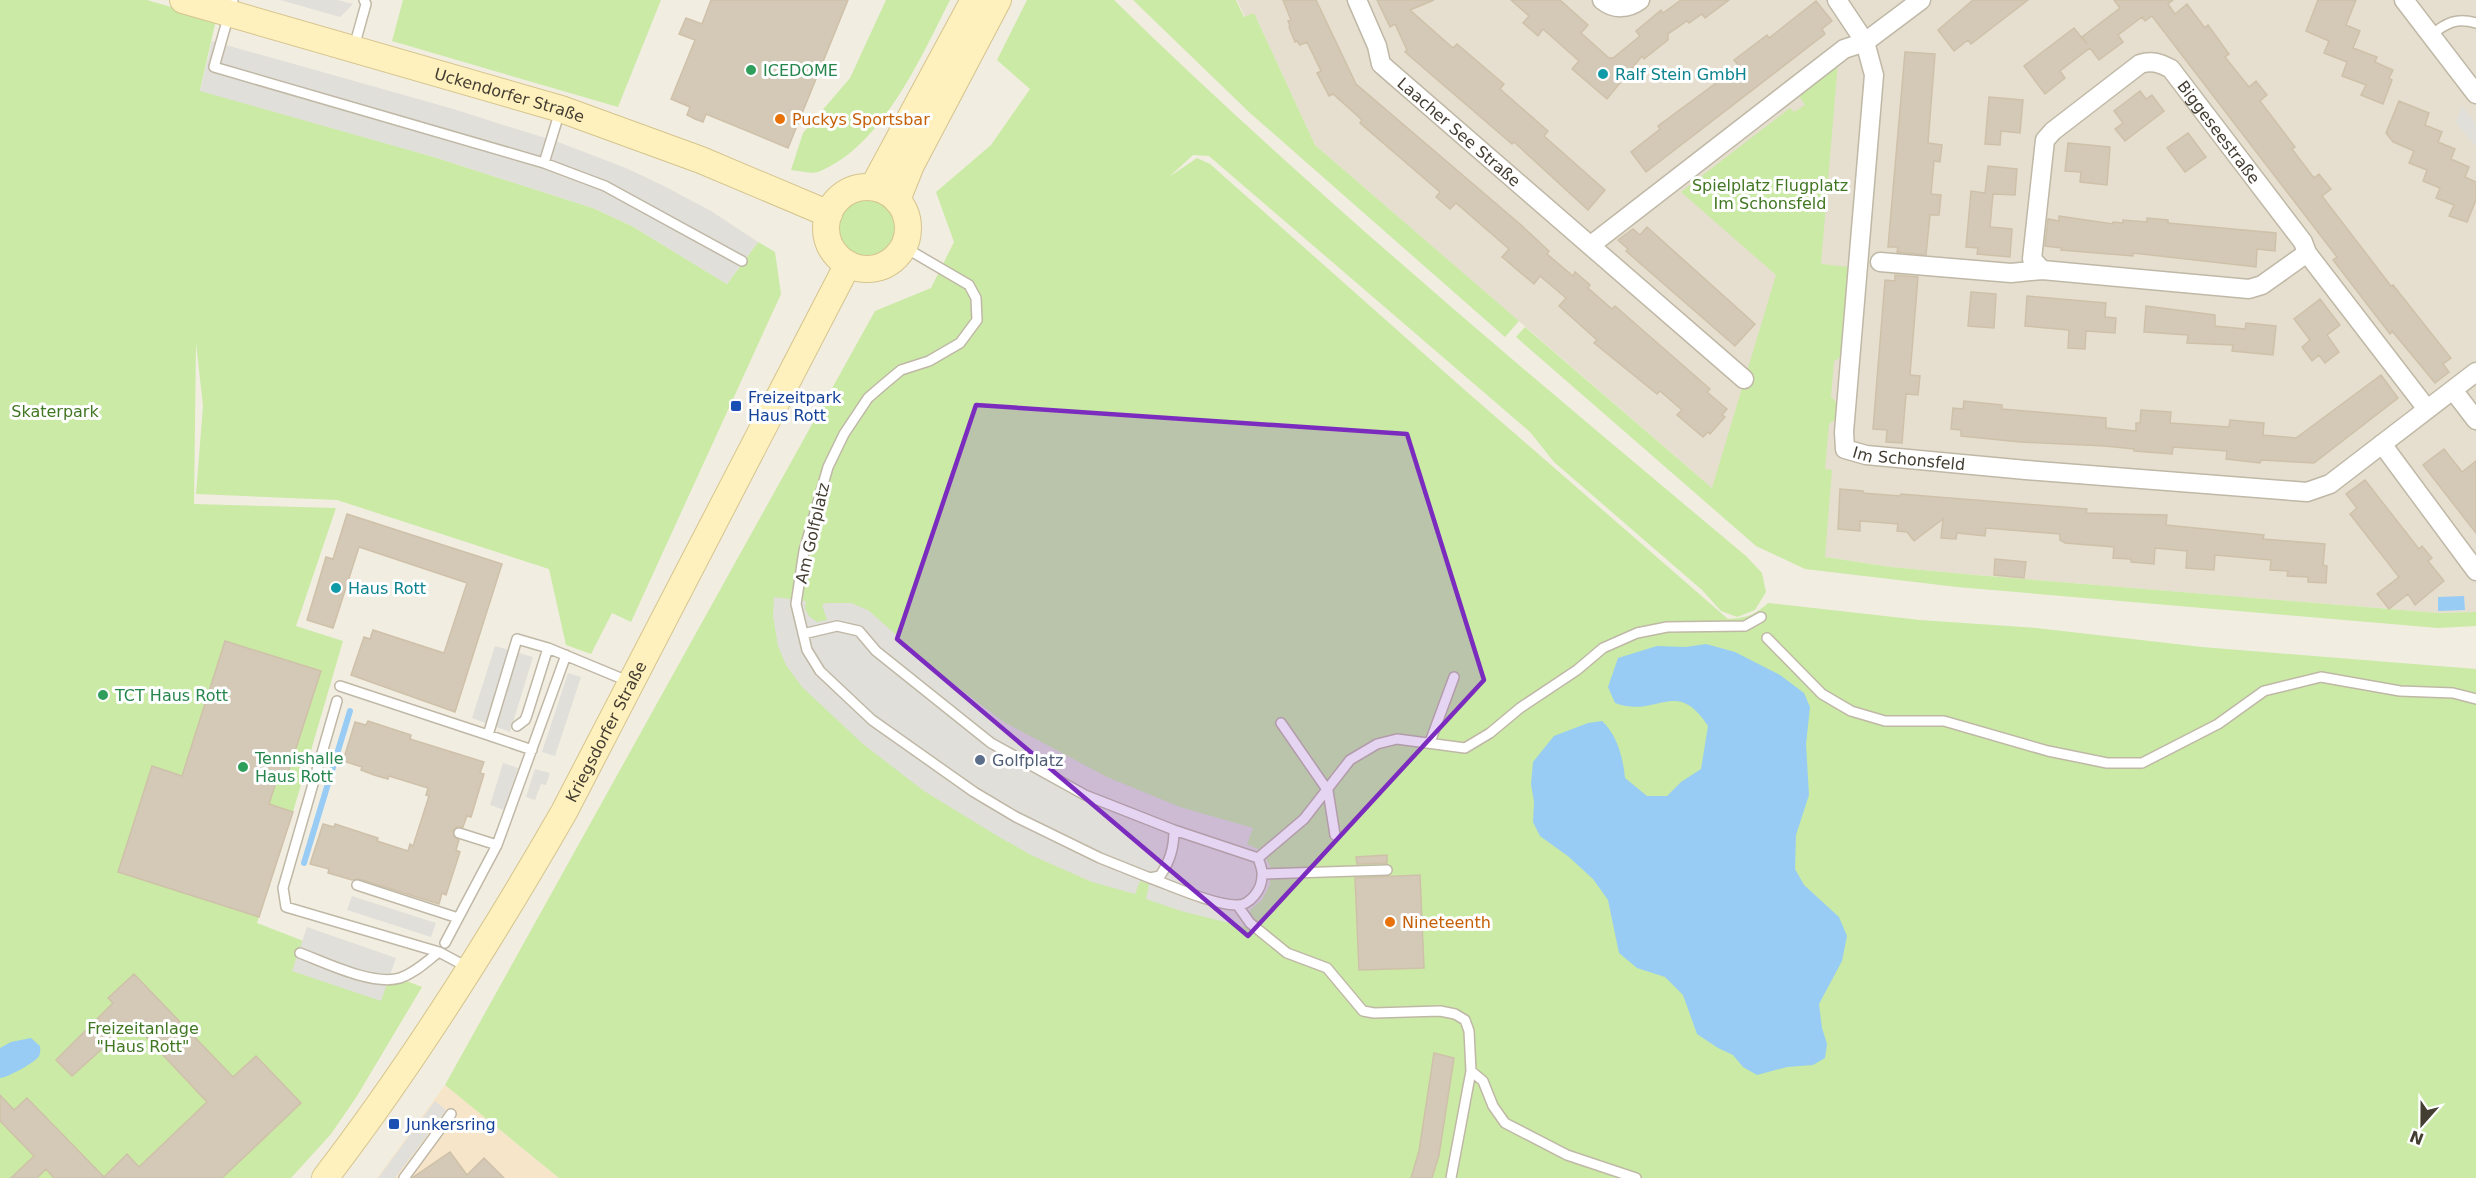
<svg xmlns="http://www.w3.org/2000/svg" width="2476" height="1178" font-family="'DejaVu Sans',sans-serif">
<rect width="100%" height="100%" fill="#f2ede1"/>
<!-- residential -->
<path fill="#e6dfcf" d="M1237 0H2476V612L2439 613 1975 575 1891 567 1825 557 1712 488 1315 145 1254 13 1245 17Z"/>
<!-- commercial -->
<path fill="#f6e5c9" d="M445 1085 559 1178H377Z"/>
<!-- green -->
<path fill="#caeaa6" d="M0 0H147L216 20 200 90 434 157 593 208 632 226 727 284 758 242 775 252 781 294 631 622 612 613 591 654 566 645 549 569 337 500 196 494 203 406 196 343 194 504 336 508 296 626 343 641 293 812 257 923 422 987 357 1096 331 1134 291 1178H0Z
M403 0H661L618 107 392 41Z
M886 0H950C921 57 882 147 818 172 811 174 799 171 791 170L803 133 850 78Z
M1027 0H1114C1315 196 1531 376 1746 556L1762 573 1766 592 1755 610 1737 617 1721 611 1702 590 1554 462 1530 432 1209 156 1193 155 1169 177 1197 158 1210 164 1467 392 1728 619C1746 618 1755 615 1768 603L1920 620 2036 628 2202 647 2476 669V1178H559L445 1085 875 311 931 288 954 242 936 192 991 145 1030 89 997 60Z
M1133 0H1236L1244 17 1254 13 1315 145 1519 321 1505 337 1250 113Z
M1838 62 1821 264 1849 267 1843 356 1834 361 1831 397 1839 405 1837 418 1829 424 1825 469 1832 470 1825 557 1891 567 1975 575 2439 613 2476 612V626L2438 628 1957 587 1805 569 1756 546 1516 337 1525 327 1712 488 1776 275 1681 192 1790 108 1794 112 1805 105 1797 93Z
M838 228a29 29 0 1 1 58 0a29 29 0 1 1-58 0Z"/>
<!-- parking -->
<path fill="#e1dfda" d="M280 0H338L353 4 340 17Z
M212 41 450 108 558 142 626 168 662 185 711 211 758 242 727 284 632 226 593 208 434 157 200 91Z
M2462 106 2476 124V147L2456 123Z
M774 597 806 601 805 609 809 616 817 622 827 620 822 605 826 603H851L868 610 943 676 1004 722 1107 777 1180 807 1253 828 1247 844 1262 851 1270 866V884L1262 900 1251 909 1245 927 1181 911 1146 899 1149 884 1140 881 1135 894 1092 882 1033 856 999 837 924 791 863 744 802 687 786 665 778 646 773 616Z
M495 646 533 657 510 732 472 718Z
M568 673 581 677 555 756 542 752Z
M503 763 518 768 504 810 490 805Z
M535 769 550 773 546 785 541 784 535 800 526 797Z
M352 896 436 923 431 937 347 910Z
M307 927 396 958 381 1001 292 971Z
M435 1101 446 1110 417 1149 395 1178H378Z"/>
<!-- water -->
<path fill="#98ccf4" d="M2464 596 2465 610 2438 611V597Z
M1706 644 1735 652 1780 675 1804 693 1810 707 1806 744 1809 795 1796 835 1795 869 1804 885 1839 917 1847 936 1842 961 1819 1004 1822 1028 1827 1044 1825 1058 1813 1065 1787 1067 1757 1075 1743 1067 1733 1055 1718 1048 1697 1034 1683 995 1665 977 1637 968 1619 953 1608 900 1593 879 1569 857 1540 836 1533 822 1534 802 1531 784 1533 762 1554 736 1588 723 1602 721C1617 735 1623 757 1625 778L1647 796H1667L1681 782 1701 769 1708 726C1676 676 1657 719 1615 703L1608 687 1618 658 1657 646 1686 647Z
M31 1038 40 1046C40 1049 41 1052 39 1056 36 1062 7 1078 0 1078V1048L11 1042Z"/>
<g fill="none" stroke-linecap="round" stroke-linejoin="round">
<!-- stream -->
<path stroke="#98ccf4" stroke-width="6" d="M304 863 350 711"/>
</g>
<!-- building -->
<path fill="#d3c9b6" stroke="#cfc1a9" stroke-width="1.5" d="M711 0H848L788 148 706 114 703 122 695 119 687 115 690 107 671 99 695 40 679 34 686 18 702 24Z
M1283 0H1316L1356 84 1520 224 1549 251 1547 254 1573 276 1575 272 1590 285 1588 288 1612 309 1615 306 1710 389 1707 392 1727 409 1722 415 1725 417 1710 434 1708 432 1703 437 1677 415 1682 410 1660 391 1657 394 1594 343 1597 340 1559 306 1566 298 1540 276 1534 284 1502 257 1509 249 1456 203 1450 209 1436 197 1440 192 1360 123 1362 120 1333 94 1329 96 1317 73 1321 71 1307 42 1300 45 1297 41 1295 42 1289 27 1290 26 1288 21 1291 20Z
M1377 0H1434L1410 10 1453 48 1457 44 1504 84 1500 89 1548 131 1544 136 1605 190 1588 210 1514 142 1512 144 1405 52 1407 50 1395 24 1390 27Z
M1511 0H1560L1588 25 1581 33 1609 58H1613L1640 36 1636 31 1661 10 1663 13 1681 0H1729L1705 18 1702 14 1689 23 1687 21 1668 34V40L1644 59 1642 56 1607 99 1572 69 1579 61 1543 29 1538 36 1523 23 1529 16Z
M1973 0H2028L1971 44 1968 40 1954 51 1938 30Z
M2114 0H2173L2168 4 2175 14 2187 4 2205 28 2208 25 2229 54 2225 57 2249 87 2256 81 2267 95 2260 101 2295 147 2292 149 2314 178 2319 174 2331 189 2322 196 2391 286 2393 285 2451 358 2443 364 2449 372 2435 383 2392 331 2390 334 2333 260 2337 257 2152 16 2145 21 2142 17 2118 35 2123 42 2099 60 2090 48 2060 71 2065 78 2045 94 2024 66 2074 28 2087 44 2082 37 2120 8Z
M2318 0H2356L2346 25 2360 31 2353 48 2377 57 2375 62 2393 70 2389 78 2392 80 2383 104 2361 95 2366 85 2342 76 2347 62 2324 53 2329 41 2306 31Z
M1816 1 1832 21 1822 29 1825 34 1646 172 1631 152 1660 129 1658 126 1739 66 1734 60 1767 35 1769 38Z
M1905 52 1935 54 1928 143 1942 145 1940 162 1934 161 1931 194 1941 195 1939 215H1930L1926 255 1897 252 1898 247H1888Z
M2140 91 2146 99 2152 95 2164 111 2125 141 2115 129 2123 123 2114 111Z
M1989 97 2023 100 2020 133 2001 131 2000 145 1985 144Z
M2399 101 2429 113 2425 125 2442 132 2438 142 2455 149 2451 159 2469 167 2465 177 2476 182V200L2467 222 2449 216 2454 205 2436 198 2440 188 2423 181 2427 170 2409 163 2414 151 2393 142 2386 133Z
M2188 133 2206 157 2185 172 2167 148Z
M2068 143 2110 147 2107 185 2080 182 2081 172 2065 171Z
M1988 166 2017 169 2015 195 1993 194 1990 227 2012 229 2010 257 1977 254 1978 248 1966 247 1971 191 1985 193Z
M2059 216 2113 224V222L2123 223V220L2147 222V218L2168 220V223L2276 233 2275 251 2257 249 2256 267 2133 253V256L2061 250 2062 248 2045 246 2048 219 2059 221Z
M1647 227 1755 324 1735 346 1626 251 1628 249 1618 240 1633 229 1640 235Z
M1895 275 1918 277 1910 375 1920 376 1918 395 1906 394 1902 443 1886 442 1887 430 1873 429 1885 280 1895 281Z
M1971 292 1996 294 1994 328 1968 326Z
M2027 296 2106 303 2105 317 2116 318 2115 333 2086 331 2085 349 2068 348 2069 330 2025 326Z
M2320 299 2340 325 2327 335 2339 352 2325 363 2319 355 2312 361 2302 347 2310 340 2294 319Z
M2146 306 2215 315V326L2245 329 2246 323 2276 326 2273 355 2232 351 2233 345 2187 343 2188 335 2144 332Z
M2381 375 2398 398 2314 463 2261 460 2260 463 2226 459 2227 451 2173 447 2172 454 2134 451V449L2105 446 2020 442 1961 436V430L1951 429 1953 408 1963 409 1964 401 2002 405V409L2106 418V428L2136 431V423H2140L2141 410 2171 412 2170 423 2229 427 2230 420 2264 423 2263 435 2296 438Z
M2444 449 2462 472 2476 461V533L2423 465Z
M2365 480 2419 549 2422 546 2432 558 2428 561 2444 581 2415 605 2408 594 2389 609 2377 594 2399 577 2350 514 2357 508 2346 494Z
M1840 489 1863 491V493L1900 496 1901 494 2087 509 2086 513 2167 515 2166 525 2264 535 2263 539 2325 544 2323 565 2327 566 2326 583 2308 582V577L2287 576 2288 571 2270 570 2271 560 2215 555 2214 570 2186 568 2187 551 2155 548 2154 564 2131 562V559L2113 558 2114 547 2065 543 2060 540V534L1986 528 1985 536 1957 533 1956 539 1941 538 1943 519 1914 541 1907 532 1897 531 1898 524 1860 521V531L1838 529Z
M347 514 502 564 455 712 351 675 364 637 370 639 373 630 444 653 467 583 359 547 333 628 307 620 326 557 333 559Z
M1995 559 2026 562 2024 578 1994 575Z
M225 641 321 671 287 776 279 773 269 804 293 812 259 917 118 872 152 766 182 776Z
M368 721 411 735 410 739 484 762 480 773 484 774 471 817 467 816 463 827H457L453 830 454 837 459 840 456 850 460 852 446 895 442 893 439 904 359 879 352 880 342 877 328 873 329 869 310 864 323 824 334 827 335 824 378 838 377 841 408 851 410 844 413 846 429 796 426 795 428 788 389 776 388 779 374 775 361 770 362 767 343 761 355 722 366 725Z
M1387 855V863L1357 864 1356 857Z
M1420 875 1424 968 1359 970 1355 878Z
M134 974 233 1077 256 1056 301 1103 222 1178H54L46 1169 37 1178H11L34 1156 0 1121V1095L14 1110 27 1098 104 1177 127 1154 139 1167 207 1102 132 1022 72 1076 56 1060 113 1003 108 998Z
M1434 1053 1454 1058 1439 1155 1432 1178H1411L1419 1151Z
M450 1152 467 1175 484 1158 504 1178H412Z"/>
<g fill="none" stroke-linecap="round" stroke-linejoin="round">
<!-- lane casing -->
<g stroke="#c0b8a6" stroke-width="12">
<path id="lane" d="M233 0 214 67 544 163 605 186 742 261
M2431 35C2446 23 2457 17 2476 23
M354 47 366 4 364 0
M544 163 560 111
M803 634 837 626 859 631 876 651 991 743 1085 795 1174 830C1174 848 1170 861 1160 876L1150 878 1100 858 1016 817 974 792 872 720 820 671 807 650 796 604 804 551 828 467 844 434 868 398 883 385 901 370 929 361 960 343 977 320 976 298 969 285 904 247
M1767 638 1822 694 1851 711 1885 721H1944L2048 751 2107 763H2142L2218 724 2264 691 2321 677 2400 691 2453 693 2476 699
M340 686 488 735 517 639 548 648 630 682
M337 701 283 888 286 907 439 952 469 968
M1281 723 1328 791 1335 835
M517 726 525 720 527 715 548 648
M488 735 532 750
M1430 742 1454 677
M459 833 497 845
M1258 858 1304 819 1350 760 1377 744 1397 739 1465 748 1490 733 1520 708 1577 670 1603 648 1637 633 1667 627 1745 626 1761 617
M1263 874 1387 870
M1150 878C1172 886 1214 905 1236 905 1250 906 1262 889 1262 876 1263 870 1260 864 1258 858L1174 830
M357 885 458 918
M1238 906 1250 923 1287 953 1327 968 1363 1011 1374 1013 1440 1011 1455 1014 1465 1020 1469 1031 1471 1071 1483 1081 1493 1106 1505 1123 1567 1155 1636 1178
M445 943 497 845 566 655
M300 953C326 963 373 986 400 978 415 973 427 961 439 952
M404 1178 451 1114
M1451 1178 1471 1071"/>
</g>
<!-- street casing -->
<g stroke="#c0b8a6" stroke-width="21">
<g id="street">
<path id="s1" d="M1357 0 1377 46 1381 64 1744 379"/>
<path d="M1602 0C1614 10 1628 9 1640 0"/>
<path id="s2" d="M1837 0 1865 42 1874 75 1844 432 1845 449 1866 455 2026 470 2307 492 2330 484 2476 372"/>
<path d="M2404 0 2476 94"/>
<path d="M1591 245 1844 49 1865 42 1921 0"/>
<path d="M1880 262 2011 273 2042 270 2249 289 2262 285 2307 253"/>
<path id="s3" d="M2042 270 2032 259 2045 140 2053 131 2140 64C2152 60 2160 63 2171 69L2303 242 2307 253 2427 409"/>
<path d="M2453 390 2476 420"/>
<path d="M2382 444 2476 571"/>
</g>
</g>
<!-- secondary casing -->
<g stroke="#d5c48d" stroke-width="28">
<g id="secondary">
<path id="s4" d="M183 0 561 109 701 160 829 214"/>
<path d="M873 187 974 0"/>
<circle cx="867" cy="228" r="41"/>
<path d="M897 200 911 165 998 0"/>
<path id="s5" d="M325 1178C414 1062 491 939 564 812L848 264"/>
</g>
</g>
<!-- lane -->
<use href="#lane" stroke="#fff" stroke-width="9"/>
<!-- street -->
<use href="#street" stroke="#fff" stroke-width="18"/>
<!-- secondary -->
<use href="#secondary" stroke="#fff1be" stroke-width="26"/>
</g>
<!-- marked area -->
<path fill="#7b2cbf" fill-opacity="0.2" stroke="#7b2cbf" stroke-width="4.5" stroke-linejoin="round" d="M976 405 1407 434 1484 680 1248 936 897 639Z"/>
<!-- markers -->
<g fill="#2e9e5b" stroke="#fff" stroke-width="2">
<circle cx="751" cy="70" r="6"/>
<circle cx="103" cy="695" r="6"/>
<circle cx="243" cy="767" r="6"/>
</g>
<g fill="#0f9aa8" stroke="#fff" stroke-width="2">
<circle cx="1603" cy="74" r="6"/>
<circle cx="336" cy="588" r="6"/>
</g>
<g fill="#e8710a" stroke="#fff" stroke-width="2">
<circle cx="780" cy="119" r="6"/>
<circle cx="1390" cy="922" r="6"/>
</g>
<g fill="#1a4fb4" stroke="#fff" stroke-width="2">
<rect x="730" y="400" width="12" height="12" rx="3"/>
<rect x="388" y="1118" width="12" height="12" rx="3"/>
</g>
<circle fill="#5c6f8a" stroke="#fff" stroke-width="2" cx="980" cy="760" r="6"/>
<g text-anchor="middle" stroke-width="6" stroke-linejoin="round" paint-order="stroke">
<!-- leisure labels -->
<g font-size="16" fill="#27864d" stroke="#fff" text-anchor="start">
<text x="763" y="76">ICEDOME</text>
<text x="115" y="701">TCT Haus Rott</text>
<text x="255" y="764">Tennishalle<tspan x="255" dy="18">Haus Rott</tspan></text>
</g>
<!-- culture labels -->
<g font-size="16" fill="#0d838f" stroke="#fff" text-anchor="start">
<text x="1615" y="80">Ralf Stein GmbH</text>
<text x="348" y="594">Haus Rott</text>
</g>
<!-- street labels -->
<g font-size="16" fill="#433d32" stroke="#fff">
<text dy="6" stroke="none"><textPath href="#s4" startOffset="340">Uckendorfer Straße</textPath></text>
<text dy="6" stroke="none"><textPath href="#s3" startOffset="368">Biggeseestraße</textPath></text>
<text dy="6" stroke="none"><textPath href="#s1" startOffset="172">Laacher See Straße</textPath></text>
<text dy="6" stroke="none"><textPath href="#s2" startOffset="525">Im Schonsfeld</textPath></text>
<text transform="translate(812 533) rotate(-77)" y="6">Am Golfplatz</text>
<text dy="6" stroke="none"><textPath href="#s5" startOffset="528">Kriegsdorfer Straße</textPath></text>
</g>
<!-- food labels -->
<g font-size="16" fill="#c56008" stroke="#fff" text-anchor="start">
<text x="792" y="125">Puckys Sportsbar</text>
<text x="1402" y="928">Nineteenth</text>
</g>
<!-- park labels -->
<g font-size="16" fill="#417722" stroke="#fff">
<text x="1770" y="191">Spielplatz Flugplatz<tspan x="1770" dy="18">Im Schonsfeld</tspan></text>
<text x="55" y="417">Skaterpark</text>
<text x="143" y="1034">Freizeitanlage<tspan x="143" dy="18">"Haus Rott"</tspan></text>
</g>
<!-- transit labels -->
<g font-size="16" fill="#164399" stroke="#fff" text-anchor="start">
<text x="748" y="403">Freizeitpark<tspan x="748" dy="18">Haus Rott</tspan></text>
<text x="406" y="1130">Junkersring</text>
</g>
<!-- service labels -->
<g font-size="16" fill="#4e5e75" stroke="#fff" text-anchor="start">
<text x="992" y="766">Golfplatz</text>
</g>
</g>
<!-- north arrow -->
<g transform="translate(2422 1124) rotate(201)" stroke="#ffffff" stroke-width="4.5" paint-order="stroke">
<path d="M0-4.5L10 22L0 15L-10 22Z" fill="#433d32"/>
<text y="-9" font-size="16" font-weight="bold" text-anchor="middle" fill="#433d32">N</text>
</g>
</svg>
